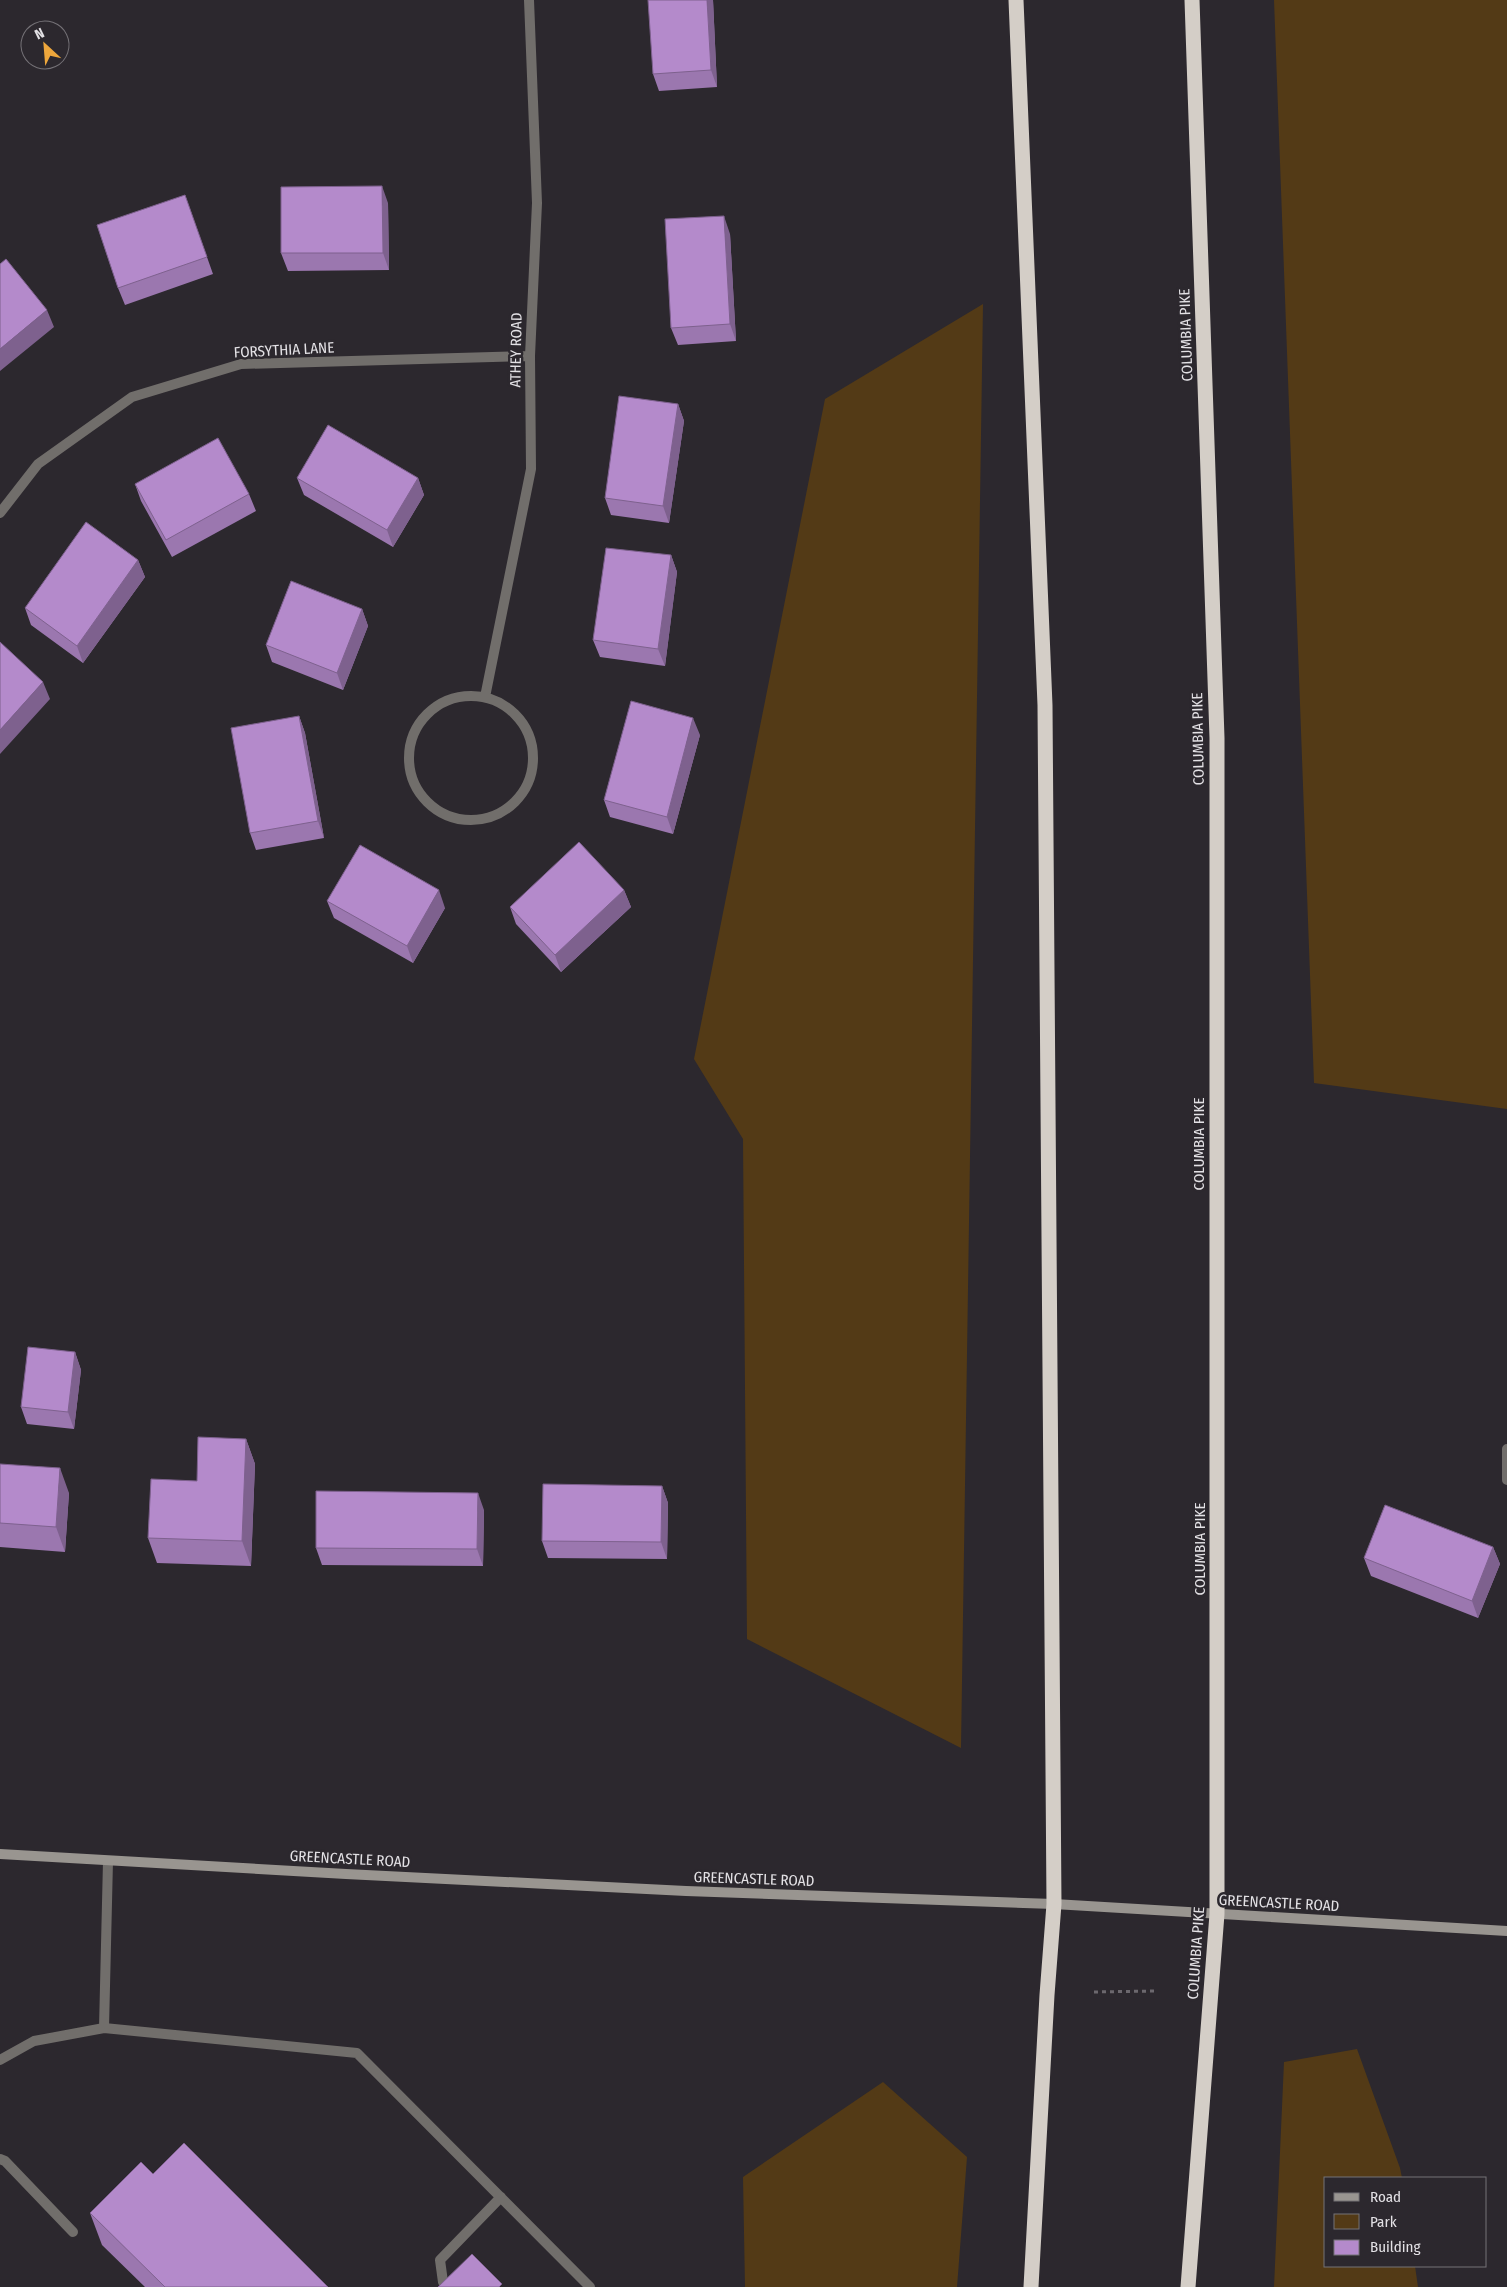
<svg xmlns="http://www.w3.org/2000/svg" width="1507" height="2287" font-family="'Fira Sans Condensed',sans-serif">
<rect width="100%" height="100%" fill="#2c282e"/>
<!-- green -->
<path fill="#533a16" d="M1274 0H1507V1109L1314 1083Z
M983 304 961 1748 747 1639 743 1139 694 1059 825 399Z
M1357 2049 1400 2168 1402 2178H1326V2266H1415L1418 2287H1274L1284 2062Z
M883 2082 967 2157 957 2287H745L743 2177Z"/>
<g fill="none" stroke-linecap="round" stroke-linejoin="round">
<!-- path -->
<path stroke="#6c686e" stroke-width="3" stroke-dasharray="4 4" stroke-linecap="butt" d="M1094 1992 1154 1991"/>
<!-- lane -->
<path stroke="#716e6b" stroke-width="10" d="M1507 1449V1480
M108 1861 104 2028 357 2053 590 2287
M0 2060 34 2041 104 2028
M0 2159 5 2161 73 2232
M448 2287 443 2282 440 2260 501 2197"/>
<!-- street -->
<path stroke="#716e6b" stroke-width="10" d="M0 513 38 464 132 397 241 364 530 356
M409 758a62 62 0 1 1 124 0a62 62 0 1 1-124 0Z
M485 697 531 469 530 356 537 203 529 0"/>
<!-- secondary -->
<path stroke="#999590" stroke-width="10" d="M0 1854 346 1874 686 1891 1054 1904 1507 1931"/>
<!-- highway -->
<path stroke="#d4cec7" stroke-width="15" d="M1016 0 1045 705 1054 1904 1047 1995 1031 2287
M1188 2287 1217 1914V738L1192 0"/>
</g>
<!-- wall -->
<path fill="#9b77af" d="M713 0 717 87 659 91 653 74Z
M185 195 213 274 125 305 118 288Z
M388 203 389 270 288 271 281 253Z
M730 234 736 341 678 345 671 328Z
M678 404 684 421 669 523 611 515 605 498Z
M297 478H418L424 495 393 547 304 495Z
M135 484 249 494 256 511 172 557 141 501Z
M671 555 677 572 665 666 600 657 593 640Z
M138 560 145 577 83 663 31 625 25 608Z
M362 609 368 626 343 690 272 662 266 645Z
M299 716 305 733 324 838 256 850 250 833Z
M700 735 673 834 610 817 604 800Z
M624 890 631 907 561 972 516 924 510 907Z
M327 901 445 908 413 963 334 918Z
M75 1352 81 1370 74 1429 27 1424 21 1407Z
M246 1439 255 1464 251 1566 157 1563 148 1538 197 1481Z
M0 1464 69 1493 65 1552 0 1547Z
M662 1486 668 1503 667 1559 548 1558 542 1541Z
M484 1510 483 1566 322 1565 316 1548Z
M1493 1547 1500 1564 1478 1618 1371 1576 1364 1558Z
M153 2174 328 2287H145L102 2245 90 2213Z"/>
<!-- shaded-wall -->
<path fill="#7e618e" d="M707 0H713L717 87 711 70Z
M382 186 388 203 389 270 383 253Z
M724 216 730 234 736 341 730 324Z
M47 310 54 327 0 371V349Z
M678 404 684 421 669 523 663 506Z
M418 478 424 495 393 547 387 530Z
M671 555 677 572 665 666 658 649Z
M138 560 145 577 83 663 77 646Z
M362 609 368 626 343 690 337 673Z
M43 682 50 699 0 754V730Z
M299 716 305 733 324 838 318 821Z
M693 718 700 735 673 834 667 817Z
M439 890 445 908 413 963 407 946Z
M624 890 631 907 561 972 555 955Z
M75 1352 81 1370 74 1429 68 1412Z
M246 1439 255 1464 251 1566 242 1541Z
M60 1468 69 1493 65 1552 56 1527Z
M662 1486 668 1503 667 1559 661 1542Z
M478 1493 484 1510 483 1566 477 1549Z
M1493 1547 1500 1564 1478 1618 1472 1601Z"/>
<!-- building -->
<path fill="#b48acb" stroke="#7e618e" d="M648 0H707L711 70 653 74Z
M382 186 383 253H281V187Z
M185 195 207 257 118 288 97 225Z
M724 216 730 324 671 328 665 219Z
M6 259 47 310 0 349V264Z
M619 396 678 404 663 506 605 498Z
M328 425 418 478 387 530 297 478Z
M218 438 249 494 166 540 135 484Z
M86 522 138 560 77 646 25 608Z
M606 548 671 555 658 649 593 640Z
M291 581 362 609 337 673 266 645Z
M0 642 43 682 0 730Z
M631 701 693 718 667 817 604 800Z
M299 716 318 821 250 833 231 728Z
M579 842 624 890 555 955 510 907Z
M360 845 439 890 407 946 327 901Z
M28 1347 75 1352 68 1412 21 1407Z
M198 1437 246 1439 242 1541 148 1538 151 1479 197 1481Z
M0 1464 60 1468 56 1527 0 1523Z
M543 1484 662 1486 661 1542 542 1541Z
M316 1491 478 1493 477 1549 316 1548Z
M1385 1505 1493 1547 1472 1601 1364 1558Z
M184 2143 328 2287H165L90 2213 141 2162 153 2174Z
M472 2254 502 2284 499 2287H438Z"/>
<g text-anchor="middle" stroke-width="5" stroke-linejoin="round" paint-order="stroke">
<!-- street labels -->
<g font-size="15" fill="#e3e1e5" stroke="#2c282e">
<text transform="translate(1186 335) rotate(-92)" y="5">COLUMBIA PIKE</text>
<text transform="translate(284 350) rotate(-3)" y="5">FORSYTHIA LANE</text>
<text transform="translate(516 350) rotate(-89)" y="5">ATHEY ROAD</text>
<text transform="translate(1198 739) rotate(-91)" y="5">COLUMBIA PIKE</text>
<text transform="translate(1199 1144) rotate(-90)" y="5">COLUMBIA PIKE</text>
<text transform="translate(1200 1549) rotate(-90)" y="5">COLUMBIA PIKE</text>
<text transform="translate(350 1859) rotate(3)" y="5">GREENCASTLE ROAD</text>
<text transform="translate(754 1879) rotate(2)" y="5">GREENCASTLE ROAD</text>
<text transform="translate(1279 1903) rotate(3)" y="5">GREENCASTLE ROAD</text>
<text transform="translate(1196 1953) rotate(-86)" y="5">COLUMBIA PIKE</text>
</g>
</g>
<!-- legend -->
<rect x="1324" y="2177" width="162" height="90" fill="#2c282e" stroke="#757277"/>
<rect x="1334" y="2193" width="25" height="8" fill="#999590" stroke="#757277"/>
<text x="1370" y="2202" font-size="15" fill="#e3e1e5">Road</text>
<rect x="1334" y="2214" width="25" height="15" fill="#533a16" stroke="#757277"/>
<text x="1370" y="2227" font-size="15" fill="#e3e1e5">Park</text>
<rect x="1334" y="2240" width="25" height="15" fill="#b48acb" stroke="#757277"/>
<text x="1370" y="2252" font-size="15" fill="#e3e1e5">Building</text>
<!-- north arrow -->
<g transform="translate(45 45) rotate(334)"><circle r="24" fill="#2c282e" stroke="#757277"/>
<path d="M0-4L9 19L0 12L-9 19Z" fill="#eea73c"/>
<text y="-8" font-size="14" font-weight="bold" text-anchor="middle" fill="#e3e1e5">N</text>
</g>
</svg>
